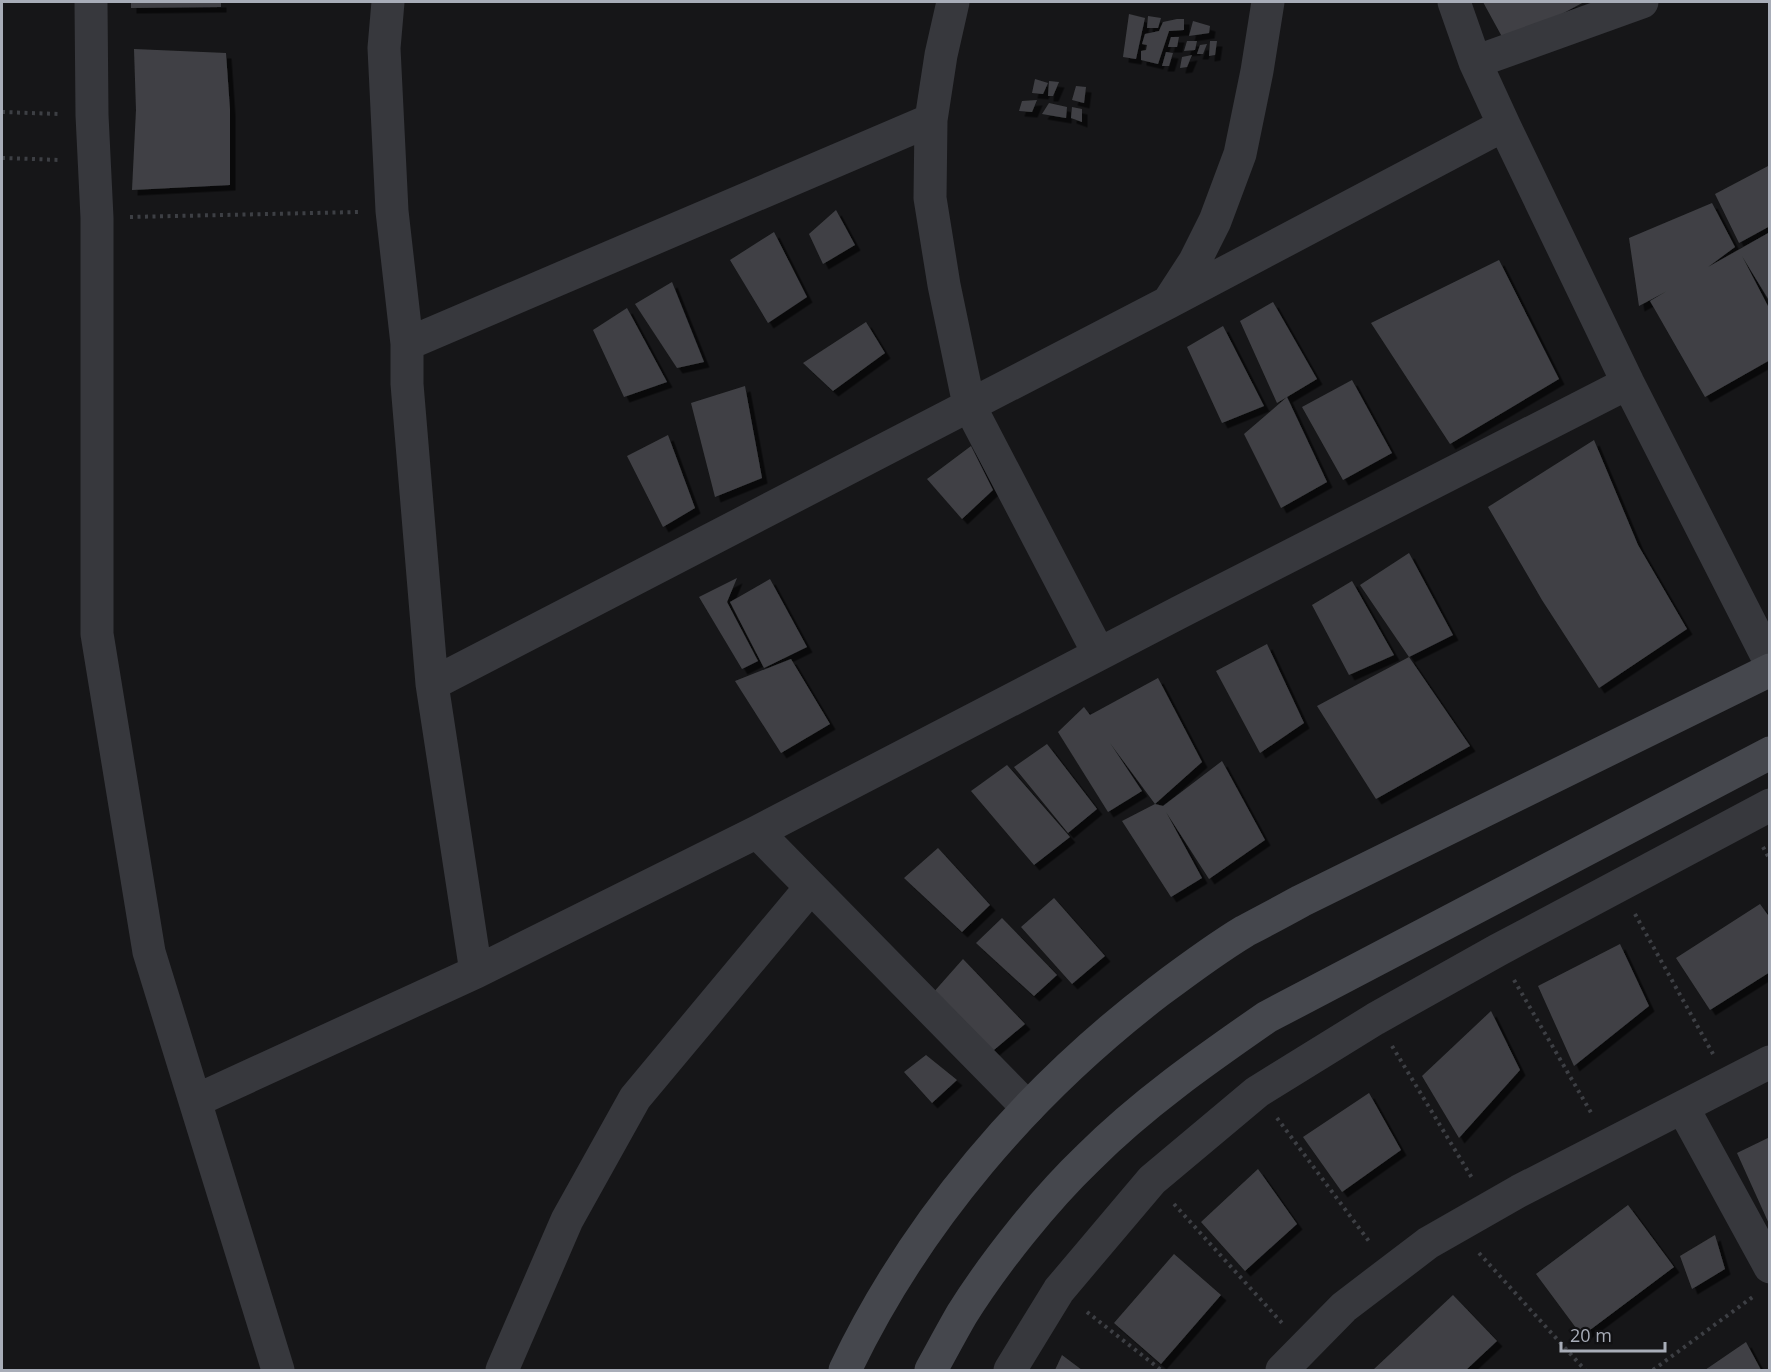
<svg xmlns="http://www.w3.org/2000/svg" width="1771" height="1372" font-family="'Open Sans',sans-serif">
<defs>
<filter id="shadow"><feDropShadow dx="5.5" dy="5.5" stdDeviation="0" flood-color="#0009"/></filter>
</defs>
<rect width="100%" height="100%" fill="#161618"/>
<!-- building -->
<path fill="#404145" filter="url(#shadow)" d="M131 2H221V7L131 8Z
M1483 2H1584L1506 44Z
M1129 14 1145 18 1136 59 1123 57Z
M1148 16 1161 18 1158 28H1147Z
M1177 19H1184V30L1169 31 1158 64 1141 60V51L1146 50 1147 45 1142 44 1145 34 1159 31 1163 22Z
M1193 21 1210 26 1209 33 1189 36Z
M1171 37H1179L1177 47H1168Z
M1187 41H1197L1195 50 1184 51Z
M1210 41H1217L1215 55 1209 56Z
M1207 44 1203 54H1197L1200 45Z
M134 49 226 53 230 110V185L132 190 136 110Z
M1166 52 1173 53 1169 66H1162Z
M1192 55 1187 67 1180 68 1182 57Z
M1035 79 1048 83 1043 94 1032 93Z
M1049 81 1059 82 1053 96H1048Z
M1076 86 1086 87 1084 103 1072 100Z
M1037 100 1032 112 1019 111 1022 101Z
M1049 103 1067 107 1066 118 1042 114Z
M1072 107 1082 109V122L1071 118Z
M1770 165V226L1739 243 1715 194Z
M1712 203 1735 247 1708 267 1770 232V302L1742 256 1770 310V360L1705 397 1650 301 1667 291 1639 306 1629 238Z
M836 210 855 245 823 264 809 234Z
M774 232 807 297 768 323 730 260Z
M1499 260 1559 379 1450 444 1371 323Z
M672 282 704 362 677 368 635 304Z
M1273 302 1317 379 1287 397 1327 482 1281 508 1244 434 1287 397 1277 403 1240 321Z
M627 308 667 382 624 397 593 330Z
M866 322 885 353 833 391 803 363Z
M1223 326 1264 406 1222 423 1187 347Z
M1352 380 1392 453 1343 480 1302 407Z
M745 386 762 478 715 497 691 403Z
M668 435 695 508 663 527 627 456Z
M1594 440 1638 545 1687 629 1599 688 1542 600 1488 507Z
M971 446 993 490 962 519 927 479Z
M1409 553 1453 635 1409 657 1360 585Z
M737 578 727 602 758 661 742 669 699 597Z
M770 579 807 647 764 668 730 602Z
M1352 581 1394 655 1349 675 1312 605Z
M1267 644 1304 723 1260 753 1216 671Z
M1409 657 1470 746 1376 799 1317 706Z
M791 659 830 724 781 753 735 681Z
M1158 678 1202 762 1155 804 1163 806 1222 761 1265 840 1209 879 1166 812 1202 878 1171 897 1122 821 1155 804 1110 743 1142 791 1108 812 1058 732 1084 707 1090 715Z
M1047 744 1097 809 1068 833 1014 767Z
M1007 765 1070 837 1034 865 971 791Z
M938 848 990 905 962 932 904 878Z
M1054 898 1105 956 1072 984 1021 927Z
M1760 904 1770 918V972L1710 1010 1676 958Z
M1002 918 1057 975 1034 996 976 943Z
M1620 944 1649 1006 1574 1066 1538 986Z
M963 959 1025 1024 988 1055 932 994Z
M1491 1011 1520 1070 1459 1138 1422 1076Z
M926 1055 957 1080 932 1103 904 1072Z
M1369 1093 1401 1150 1342 1192 1303 1137Z
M1770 1137V1226L1737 1153Z
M1258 1169 1297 1224 1245 1271 1201 1222Z
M1628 1205 1674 1267 1582 1336 1536 1274Z
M1715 1235 1725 1269 1692 1289 1680 1256Z
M1174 1254 1221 1295 1161 1364 1114 1323Z
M1453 1295 1497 1341 1466 1370H1373Z
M1746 1342 1761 1370H1705Z
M1062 1355 1082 1370H1055Z"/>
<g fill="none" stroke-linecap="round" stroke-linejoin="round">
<!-- path -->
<path stroke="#3d3f44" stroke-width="4" stroke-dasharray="3 4.5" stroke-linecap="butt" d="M2 112 59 114
M2 158 61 160
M130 217 360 212
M1763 847 1770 860
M1635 914 1713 1054
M1514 980 1593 1116
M1392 1046 1472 1178
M1277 1118 1371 1244
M1174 1204 1282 1323
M1479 1253 1585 1370
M1087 1312 1161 1370
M1653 1370 1754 1296"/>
<!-- street -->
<path stroke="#37383d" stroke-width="33" d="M91 2 92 115 97 218V634L149 952 278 1370
M388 2 384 48 392 211 407 344V384L432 684 476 972
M953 2 941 55 931 120 930 198 944 285 969 405 1099 654
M1454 2 1475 62 1504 125 1628 383 1770 662
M1475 62 1642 2
M1169 301 1195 261 1215 221 1240 154 1257 71 1268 2
M407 344 931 120
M432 684 1169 302 1504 125
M757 832 1028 1108
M195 1101 476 972 757 832 1180 612 1628 383
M1683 1108 1770 1267
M502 1370 567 1220 635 1098 811 887
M1010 1370 1059 1290 1152 1180 1257 1092 1375 1019 1498 950 1770 805
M1282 1370 1344 1307 1428 1243 1519 1191 1770 1062"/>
<!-- secondary -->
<path stroke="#45474d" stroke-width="33" d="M845 1370C916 1221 1028 1091 1159 991 1187 970 1215 949 1245 931 1264 921 1283 911 1301 901L1770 670
M931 1370C941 1352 951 1333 962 1314 994 1263 1044 1200 1088 1158 1142 1104 1205 1060 1267 1017L1770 753"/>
</g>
<!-- border -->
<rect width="1771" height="1372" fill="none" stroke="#a8adb8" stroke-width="6"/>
<!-- scale -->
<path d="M1561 1342v9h104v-9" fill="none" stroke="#a8adb8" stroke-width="3"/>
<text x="1570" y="1342" font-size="18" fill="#a8adb8" stroke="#111113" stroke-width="4.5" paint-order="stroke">20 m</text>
</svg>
